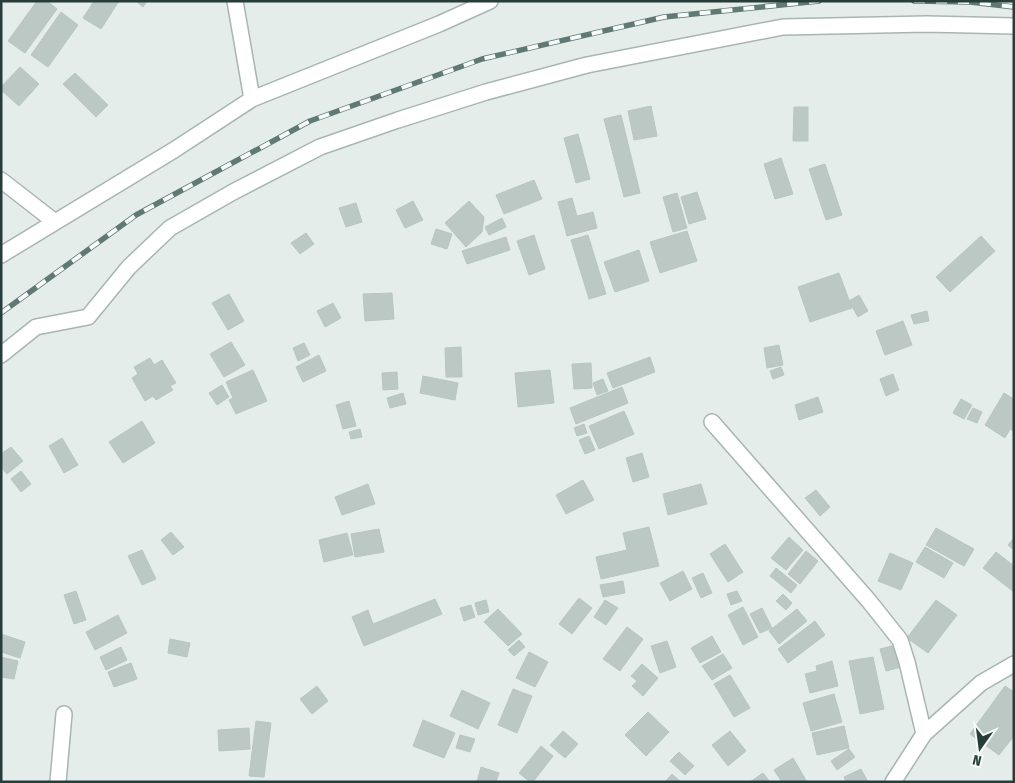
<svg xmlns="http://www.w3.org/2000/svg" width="1015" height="783" font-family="'Fira Sans Condensed',sans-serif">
<rect width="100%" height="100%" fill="#e5edeb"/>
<!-- building -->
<path fill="#bbc8c4" stroke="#b8c6c2" d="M37 1H47L57 9 25 53 8 41Z
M94 1H119L101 29 83 18Z
M136 1H147L143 7Z
M61 12 78 25 48 67 31 55Z
M20 67 39 84 19 106 1 90V87Z
M75 73 108 105 96 117 63 84Z
M651 106 657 136 634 140 628 111Z
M794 107H808V141H793Z
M621 115 640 193 624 197 604 119Z
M578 134 590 179 576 183 564 138Z
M781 158 793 194 775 199 764 164Z
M825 164 842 215 826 220 809 169Z
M534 180 542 199 504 214 496 195Z
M697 192 706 219 689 224 681 197Z
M677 193 687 228 673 232 663 197Z
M572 198 577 216 593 212 597 228 567 236 558 202Z
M413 201 423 220 405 228 396 210Z
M469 201 484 217 482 232 466 247 445 223Z
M356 203 362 222 346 227 339 208Z
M502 218 506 227 489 235 485 227Z
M436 229 452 234 447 249 431 244Z
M687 231 697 261 660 273 650 242Z
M306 233 314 244 300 254 291 243Z
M534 235 545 269 529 275 517 241Z
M588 235 606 294 589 299 571 240Z
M981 236 995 251 950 292 936 277Z
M506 237 510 250 467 264 462 251Z
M639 250 649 281 615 292 604 262Z
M839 273 852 308 810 322 798 287Z
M392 293 394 319 365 321 363 294Z
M229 294 244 321 228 330 212 303Z
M859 295 868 311 858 317 849 301Z
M333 303 341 318 325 327 317 311Z
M927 311 929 321 914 324 911 315Z
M903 321 912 345 885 355 876 331Z
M231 342 245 365 224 377 210 354Z
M304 343 310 355 298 361 293 348Z
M779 345 783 365 767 368 764 348Z
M461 347 462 377H446L445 348Z
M319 355 326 371 303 382 296 367Z
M650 357 655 372 613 388 607 373Z
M150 358 154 365 162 360 176 383 170 386 173 390 156 400 153 396 145 401 132 378 138 374 134 367Z
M591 363 592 388 574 389 572 364Z
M781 367 784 375 773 379 770 371Z
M253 370 267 401 236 414 229 400 233 398 226 382Z
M550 370 554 403 518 407 515 373Z
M397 372 398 389 383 390 382 373Z
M893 374 899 390 886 396 880 379Z
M423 376 458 383 455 400 420 393Z
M603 379 608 391 597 395 593 383Z
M222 385 229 397 217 405 209 393Z
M622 387 628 403 576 424 570 408Z
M403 393 406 404 390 408 387 398Z
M1004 393 1014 399V431L1010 429 1005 438 985 425Z
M818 397 823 412 799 420 795 405Z
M961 399 972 405 964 419 953 413Z
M349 401 356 426 343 429 336 405Z
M973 408 982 412 977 423 967 419Z
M624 411 634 434 599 449 589 426Z
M142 421 155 443 123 463 109 442Z
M584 424 587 433 577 436 574 428Z
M360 429 362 437 351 439 349 432Z
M589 436 595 450 585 454 579 440Z
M62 438 78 465 64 473 49 446Z
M11 447 23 461 7 474 1 467V454Z
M642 453 649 477 633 482 626 458Z
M21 471 31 484 21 492 11 479Z
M583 480 594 500 566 514 556 495Z
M368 484 375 504 342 515 335 497Z
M701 484 707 504 668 515 663 494Z
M816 490 830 507 820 516 805 498Z
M649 527 659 566 601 579 596 557 627 550 623 533Z
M936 528 974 549 964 566 926 545Z
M379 529 384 552 355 557 351 534Z
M171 532 184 547 173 555 161 540Z
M347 533 353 555 324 562 319 540Z
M789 537 803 550 786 570 771 558Z
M1014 538V550L1008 545Z
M725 544 743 572 728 582 710 554Z
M925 547 953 563 944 578 916 562Z
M142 550 156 579 142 585 128 556Z
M806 551 818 561 800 584 788 574Z
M996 552 1014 566V592L983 568Z
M890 553 913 563 901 590 878 581Z
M776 568 797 585 791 593 770 576Z
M683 571 692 589 670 601 660 583Z
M703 573 712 593 701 598 692 578Z
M623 581 625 593 603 597 600 585Z
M76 591 86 620 74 624 64 595Z
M737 591 742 601 731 605 727 594Z
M783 594 792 603 786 610 776 601Z
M579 598 592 608 572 634 559 624Z
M435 599 442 614 364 646 352 617 368 610 373 624Z
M486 600 489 612 478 615 475 603Z
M605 600 618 608 606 625 594 617Z
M936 600 957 615 928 653 907 638Z
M471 605 475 617 464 621 460 608Z
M743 607 758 637 743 645 728 615Z
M762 608 772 628 760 633 750 614Z
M498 609 522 634 508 646 484 622Z
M797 609 807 621 779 644 769 631Z
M118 615 127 633 95 650 86 632Z
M815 621 825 635 788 663 778 649Z
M627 627 643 639 620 671 603 659Z
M1 634 25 642 20 658 1 652Z
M712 636 721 652 700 663 691 648Z
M170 639 190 643 187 657 168 653Z
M519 640 525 647 514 656 508 650Z
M667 641 676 667 660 673 651 646Z
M900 644 906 666 886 671 880 649Z
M121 647 127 660 106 670 100 657Z
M529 652 548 662 535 687 516 678Z
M723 654 732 668 712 680 702 666Z
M1 657 18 661 14 679 1 677Z
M873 657 884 709 860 714 849 661Z
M832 661 838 686 810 693 805 674 817 671 816 666Z
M131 663 137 679 114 687 108 672Z
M642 664 658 678 643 696 632 686 637 681 631 676Z
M730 675 750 708 734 717 714 684Z
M317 686 328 701 312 714 300 699Z
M1005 686 1014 692V736L999 755 970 734Z
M513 689 532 696 517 733 498 725Z
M462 690 490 703 478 729 450 716Z
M834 694 842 722 811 731 803 703Z
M648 712 669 732 646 756 625 735Z
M423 720 455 733 444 758 413 746Z
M256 721 271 723 264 777 249 776Z
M844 726 849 748 817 755 812 733Z
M249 728 250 749 219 751 218 730Z
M563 731 578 744 565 758 550 745Z
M730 731 746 751 728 766 712 745Z
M460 735 475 739 470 752 456 748Z
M541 746 553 756 533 782H530L519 773Z
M849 749 855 757 837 770 831 761Z
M679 752 694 766 685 775 670 761Z
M793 758 807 782H782L774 770Z
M481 767 499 773 496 782H477Z
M861 769 868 782H846L844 777Z
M763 773 770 782H750Z
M672 774 681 782H665Z"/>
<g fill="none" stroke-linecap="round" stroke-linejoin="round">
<!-- minor casing -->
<g stroke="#a8b5b2" stroke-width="18">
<path id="minor" d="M235 1 252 99
M1 180 55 222
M1 255 174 150 252 99 439 24 490 1
M1 355 36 327 88 317 129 267 170 228 233 192 320 147 398 120 486 92 587 65 783 27 927 24 1014 26
M712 422 869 601 900 640 907 662 924 734
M58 782 64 714
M893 782 924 734 981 683 1014 664"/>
</g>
<!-- minor -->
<use href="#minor" stroke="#fff" stroke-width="15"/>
<!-- rail casing -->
<g stroke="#617975" stroke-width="5.5">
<path id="rail" d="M914 1 970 2 1014 7
M1 313 136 215 310 121 482 59 664 17 819 1"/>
</g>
<!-- rail -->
<use href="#rail" stroke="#f6faf8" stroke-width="4" stroke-dasharray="11" stroke-linecap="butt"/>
</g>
<!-- border -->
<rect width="1015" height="783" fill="none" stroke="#263d3a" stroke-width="5"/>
<!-- north arrow -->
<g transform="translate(980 748) rotate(194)" stroke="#f6faf8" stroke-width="4" paint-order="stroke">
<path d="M0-4L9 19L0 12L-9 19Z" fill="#263d3a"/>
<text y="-8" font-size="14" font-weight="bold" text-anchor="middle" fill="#263d3a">N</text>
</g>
</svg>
